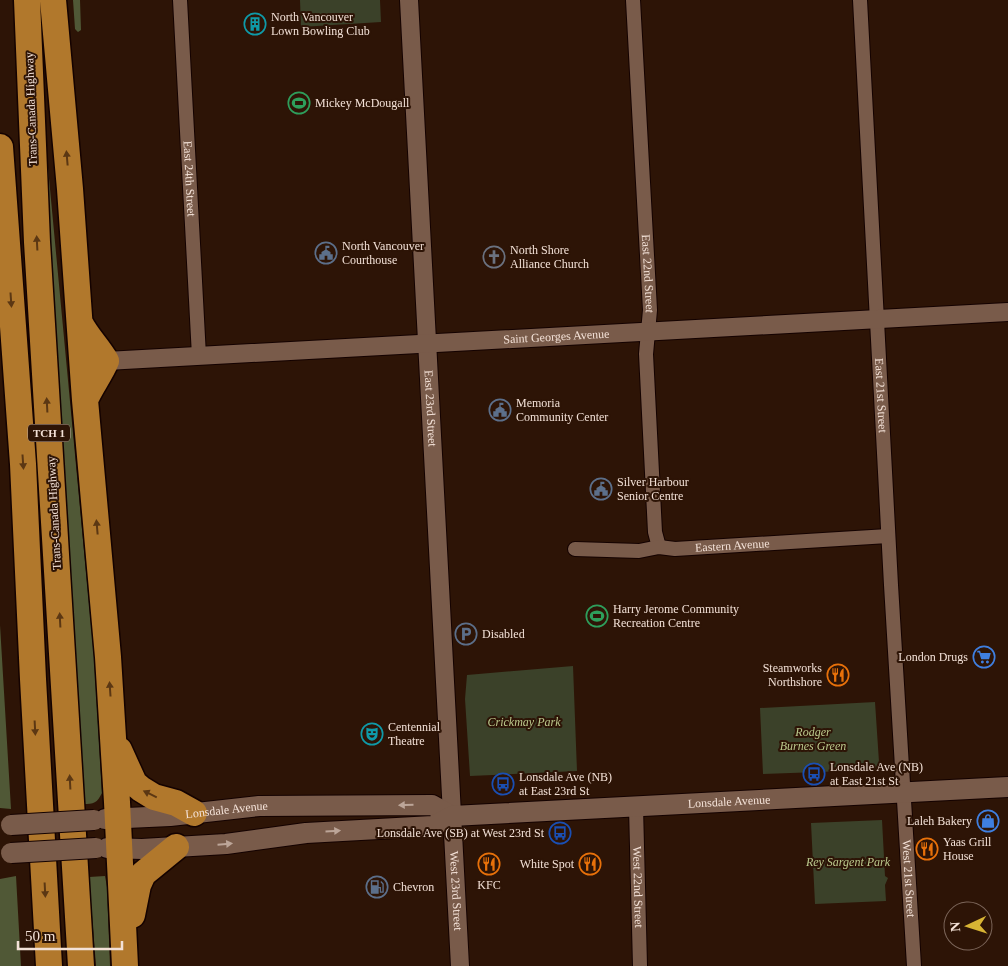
<svg xmlns="http://www.w3.org/2000/svg" width="1008" height="966" font-family="'Times New Roman',serif">
<rect width="100%" height="100%" fill="#2d1406"/>
<!-- green -->
<path fill="#3b4129" d="M300 0H380L381 22 301 27Z
M573 666 577 771 470 776 465 699 467 675Z
M875 702 879 762 874 770 763 774 760 708Z
M882 820 885 876 888 878 885 885 886 901 815 904 811 823Z"/>
<!-- forest -->
<path fill="#505836" d="M73 0H80L81 30 78 32 75 29Z
M44 125 94 657 102 793C97 803 94 804 83 804Z
M0 625 11 809 0 808Z
M16 876 21 966H0V879Z
M105 876 107 887 110 966H96L89 877Z"/>
<g fill="none" stroke-linecap="round" stroke-linejoin="round">
<!-- minor casing -->
<g stroke="#140200" stroke-width="16">
<g id="minor">
<path id="s1" d="M180 0 199 356"/>
<path id="s2" d="M633 0 650 310 646 354 655 532 659 547"/>
<path id="s3" d="M860 0 891 585 914 966"/>
<path id="s4" d="M575 549 639 551 659 547 675 549 888 536"/>
<path id="s5" d="M636 807 640 966"/>
</g>
</g>
<!-- tertiary casing -->
<g stroke="#140200" stroke-width="20">
<g id="tertiary">
<path id="s6" d="M409 0 460 966"/>
<path id="s7" d="M106 361 1008 312"/>
</g>
</g>
<!-- secondary casing -->
<g stroke="#140200" stroke-width="22">
<g id="secondary">
<path id="s8" d="M105 819 170 816 259 806 432 805 452 816"/>
<path id="s9" d="M107 848 142 849 226 844 306 833 433 826 452 816 1008 787"/>
</g>
</g>
<!-- motorway casing -->
<g stroke="#140200" stroke-width="29">
<path id="motorway" d="M27 0 37 242 81 966
M53 0 70 189 85 400 108 657 117 802 125 966
M0 147 23 464 33 679 49 966
M80 323C87 337 98 347 106 361 100 375 91 386 85 400
M119 750 134 783 141 789 154 797 176 803 194 813
M132 915 138 885 143 874 176 847"/>
</g>
<!-- minor -->
<use href="#minor" stroke="#795b4a" stroke-width="14"/>
<!-- tertiary -->
<use href="#tertiary" stroke="#795b4a" stroke-width="18"/>
<!-- secondary -->
<use href="#secondary" stroke="#795b4a" stroke-width="20"/>
<!-- motorway -->
<use href="#motorway" stroke="#b1782c" stroke-width="26"/>
<!-- secondary-bridge casing -->
<g stroke="#140200" stroke-width="22" stroke-linecap="butt">
<path id="secondary-bridge" d="M11 825 94 820
M11 853 96 848"/>
</g>
<!-- secondary-bridge -->
<use href="#secondary-bridge" stroke="#795b4a" stroke-width="20"/>
</g>
<!-- one-way arrows -->
<defs><path id="oneway-solid" d="M-6-.8H1V-3.2L6.5 0L1 3.2V.8H-6Z" transform="scale(1.25)"/></defs>
<g fill="#5b3713">
<use href="#oneway-solid" transform="translate(67 158) rotate(-95)"/>
<use href="#oneway-solid" transform="translate(37 243) rotate(-93)"/>
<use href="#oneway-solid" transform="translate(11 300) rotate(86)"/>
<use href="#oneway-solid" transform="translate(47 405) rotate(-93)"/>
<use href="#oneway-solid" transform="translate(23 462) rotate(86)"/>
<use href="#oneway-solid" transform="translate(97 527) rotate(-95)"/>
<use href="#oneway-solid" transform="translate(60 620) rotate(-93)"/>
<use href="#oneway-solid" transform="translate(110 689) rotate(-94)"/>
<use href="#oneway-solid" transform="translate(35 728) rotate(87)"/>
<use href="#oneway-solid" transform="translate(70 782) rotate(-93)"/>
<use href="#oneway-solid" transform="translate(150 794) rotate(-154)"/>
<use href="#oneway-solid" transform="translate(45 890) rotate(87)"/>
</g>
<g fill="#bca598">
<use href="#oneway-solid" transform="translate(406 805) rotate(178)"/>
<use href="#oneway-solid" transform="translate(333 831) rotate(-3)"/>
<use href="#oneway-solid" transform="translate(225 844) rotate(-5)"/>
</g>
<!-- icons -->
<defs>
<g id="building-ring" transform="scale(1.125)"><circle r="9.5" fill="#2d1406" stroke="#0f9aa8" stroke-width="1.5"/><path d="M-4-6H4V6H1V3H-1V6H-4ZM-2.5-4.3h1.7v1.8h-1.7ZM.8-4.3h1.7v1.8H.8ZM-2.5-1h1.7V.8h-1.7ZM.8-1h1.7V.8H.8Z" fill="#0f9aa8"/></g>
<g id="stadium-ring" transform="scale(1.125)"><circle r="9.5" fill="#2d1406" stroke="#2e9e5b" stroke-width="1.5"/><path d="M0-5a6.5 5 0 1 0 0 10a6.5 5 0 1 0 0-10ZM-3.5-1.8h7v3.6h-7Z" fill="#2e9e5b"/></g>
<g id="civic-ring" transform="scale(1.125)"><circle r="9.5" fill="#2d1406" stroke="#5c6f8a" stroke-width="1.5"/><path d="M-.6-6.5H3V-4.5H.6V-3L4-1V1h2V6H-6V1h2V-1L-.6-3ZM-1.2 2.5V6h2.4V2.5Z" fill="#5c6f8a"/></g>
<g id="church-ring" transform="scale(1.125)"><circle r="9.5" fill="#2d1406" stroke="#6b7280" stroke-width="1.5"/><path d="M-1.2-6h2.4v3.5h3.3v2.4h-3.3V6h-2.4V-.1h-3.3v-2.4h3.3Z" fill="#6b7280"/></g>
<g id="parking-ring" transform="scale(1.125)"><circle r="9.5" fill="#2d1406" stroke="#5c6f8a" stroke-width="1.5"/><path d="M-3.5-5.5H1a3.5 3.5 0 0 1 0 7H-1V5.5H-3.5ZM-1-3.4V-.6H.8a1.4 1.4 0 0 0 0-2.8Z" fill="#5c6f8a"/></g>
<g id="supermarket-ring" transform="scale(1.125)"><circle r="9.5" fill="#2d1406" stroke="#3f7fe0" stroke-width="1.5"/><path d="M-6-5.5h2.5l.6 2H6L4.5 2H-2.5L-4.4-4H-6ZM-1.5 3.2a1.3 1.3 0 1 0 .1 0ZM3 3.2a1.3 1.3 0 1 0 .1 0Z" fill="#3f7fe0"/></g>
<g id="restaurant-ring" transform="scale(1.125)"><circle r="9.5" fill="#2d1406" stroke="#e8710a" stroke-width="1.5"/><path d="M-5-6h1v4h1v-4h1v4h1v-4h1v5L-1.5 .5V6h-2V.5L-5-1ZM5-6V6H3V1.5H1.5Q1.5-4 5-6Z" fill="#e8710a"/></g>
<g id="theatre-ring" transform="scale(1.125)"><circle r="9.5" fill="#2d1406" stroke="#0f9aa8" stroke-width="1.5"/><path d="M-5-5.5Q0-4 5-5.5V0Q5 5 0 6Q-5 5-5 0ZM-3.3-2.5H-1v1.5H-3.3ZM1-2.5H3.3v1.5H1ZM-2.8 1Q0 5.5 2.8 1Z" fill="#0f9aa8"/></g>
<g id="bus-ring" transform="scale(1.125)"><circle r="9.5" fill="#2d1406" stroke="#1a4fb4" stroke-width="1.5"/><path d="M-5-6H5V4H4V6H2V4H-2V6H-4V4H-5ZM-3.5-4V0h7V-4ZM-3.5 1.2v1.5H-2V1.2ZM2 1.2v1.5H3.5V1.2Z" fill="#1a4fb4"/></g>
<g id="shop-ring" transform="scale(1.125)"><circle r="9.5" fill="#2d1406" stroke="#3f7fe0" stroke-width="1.5"/><path d="M-5-2.5h2.3a2.7 3.5 0 0 1 5.4 0H5L5.5 6h-11ZM-1.5-2.5h3a1.5 2.3 0 0 0-3 0Z" fill="#3f7fe0"/></g>
<g id="fuel-ring" transform="scale(1.125)"><circle r="9.5" fill="#2d1406" stroke="#5c6f8a" stroke-width="1.5"/><path d="M-5.5-6h7V0h2V4h1.3V-2.5L3-4.5l.8-.8L6-3V5H2.5V1h-1V6h-7ZM-4.2-4.7v3.2H.2V-4.7Z" fill="#5c6f8a"/></g>
</defs>
<g fill-rule="evenodd">
<use href="#building-ring" x="255" y="24"/>
<use href="#stadium-ring" x="299" y="103"/>
<use href="#civic-ring" x="326" y="253"/>
<use href="#church-ring" x="494" y="257"/>
<use href="#civic-ring" x="500" y="410"/>
<use href="#civic-ring" x="601" y="489"/>
<use href="#stadium-ring" x="597" y="616"/>
<use href="#parking-ring" x="466" y="634"/>
<use href="#supermarket-ring" x="984" y="657"/>
<use href="#restaurant-ring" x="838" y="675"/>
<use href="#theatre-ring" x="372" y="734"/>
<use href="#bus-ring" x="814" y="774"/>
<use href="#bus-ring" x="503" y="784"/>
<use href="#shop-ring" x="988" y="821"/>
<use href="#bus-ring" x="560" y="833"/>
<use href="#restaurant-ring" x="927" y="849"/>
<use href="#restaurant-ring" x="489" y="864"/>
<use href="#restaurant-ring" x="590" y="864"/>
<use href="#fuel-ring" x="377" y="887"/>
</g>
<g text-anchor="middle" stroke-width="4" stroke-linejoin="round" paint-order="stroke">
<!-- shield labels -->
<rect fill="#2d1406" stroke="#b8a498" stroke-width="1" x="28" y="424.5" width="42" height="17" rx="4"/>
<g font-size="11" font-weight="bold" fill="#f3e1d7">
<text x="49" y="437">TCH 1</text>
</g>
<!-- poi labels -->
<g font-size="12" fill="#f3e1d7" stroke="#2d1406" text-anchor="start">
<text x="271" y="21">North Vancouver<tspan x="271" dy="14">Lown Bowling Club</tspan></text>
<text x="315" y="107">Mickey McDougall</text>
<text x="342" y="250">North Vancouver<tspan x="342" dy="14">Courthouse</tspan></text>
<text x="510" y="254">North Shore<tspan x="510" dy="14">Alliance Church</tspan></text>
<text x="516" y="407">Memoria<tspan x="516" dy="14">Community Center</tspan></text>
<text x="617" y="486">Silver Harbour<tspan x="617" dy="14">Senior Centre</tspan></text>
<text x="613" y="613">Harry Jerome Community<tspan x="613" dy="14">Recreation Centre</tspan></text>
<text x="482" y="638">Disabled</text>
<text x="968" y="661" text-anchor="end">London Drugs</text>
<text x="822" y="672" text-anchor="end">Steamworks<tspan x="822" dy="14">Northshore</tspan></text>
<text x="388" y="731">Centennial<tspan x="388" dy="14">Theatre</tspan></text>
<text x="830" y="771">Lonsdale Ave (NB)<tspan x="830" dy="14">at East 21st St</tspan></text>
<text x="519" y="781">Lonsdale Ave (NB)<tspan x="519" dy="14">at East 23rd St</tspan></text>
<text x="972" y="825" text-anchor="end">Laleh Bakery</text>
<text x="544" y="837" text-anchor="end">Lonsdale Ave (SB) at West 23rd St</text>
<text x="943" y="846">Yaas Grill<tspan x="943" dy="14">House</tspan></text>
<text x="574" y="868" text-anchor="end">White Spot</text>
<text x="489" y="889" text-anchor="middle">KFC</text>
<text x="393" y="891">Chevron</text>
</g>
<!-- street labels -->
<g font-size="12" fill="#f3e1d7" stroke="#2d1406">
<text transform="translate(31 109) rotate(-92)" y="4">Trans-Canada Highway</text>
<text dy="4" stroke="none"><textPath href="#s1" startOffset="179">East 24th Street</textPath></text>
<text dy="4" stroke="none"><textPath href="#s2" startOffset="274">East 22nd Street</textPath></text>
<text dy="4" stroke="none"><textPath href="#s7" startOffset="451">Saint Georges Avenue</textPath></text>
<text dy="4" stroke="none"><textPath href="#s3" startOffset="396">East 21st Street</textPath></text>
<text dy="4" stroke="none"><textPath href="#s6" startOffset="409">East 23rd Street</textPath></text>
<text transform="translate(54 513) rotate(-93)" y="4">Trans-Canada Highway</text>
<text dy="4" stroke="none"><textPath href="#s4" startOffset="158">Eastern Avenue</textPath></text>
<text dy="4" stroke="none"><textPath href="#s9" startOffset="626">Lonsdale Avenue</textPath></text>
<text dy="4" stroke="none"><textPath href="#s8" startOffset="122">Lonsdale Avenue</textPath></text>
<text dy="4" stroke="none"><textPath href="#s3" startOffset="880">West 21st Street</textPath></text>
<text dy="4" stroke="none"><textPath href="#s5" startOffset="80">West 22nd Street</textPath></text>
<text dy="4" stroke="none"><textPath href="#s6" startOffset="892">West 23rd Street</textPath></text>
</g>
<!-- park labels -->
<g font-size="12" font-style="italic" fill="#bbc98d" stroke="#2d1406">
<text x="524" y="726">Crickmay Park</text>
<text x="813" y="736">Rodger<tspan x="813" dy="14">Burnes Green</tspan></text>
<text x="848" y="866">Rey Sargent Park</text>
</g>
</g>
<!-- north arrow -->
<g transform="translate(968 926) rotate(266)"><circle r="24" fill="#2d1406" stroke="#7c665a"/>
<path d="M0-4L9 19L0 12L-9 19Z" fill="#d8b434"/>
<text y="-8" font-size="14" font-weight="bold" text-anchor="middle" fill="#f3e1d7">N</text>
</g>
<!-- scale -->
<path d="M18 941v8h104v-8" fill="none" stroke="#f3e1d7" stroke-width="2.5"/>
<text x="25" y="941" font-size="15" fill="#f3e1d7" stroke="#2d1406" stroke-width="4" paint-order="stroke">50 m</text>
</svg>
